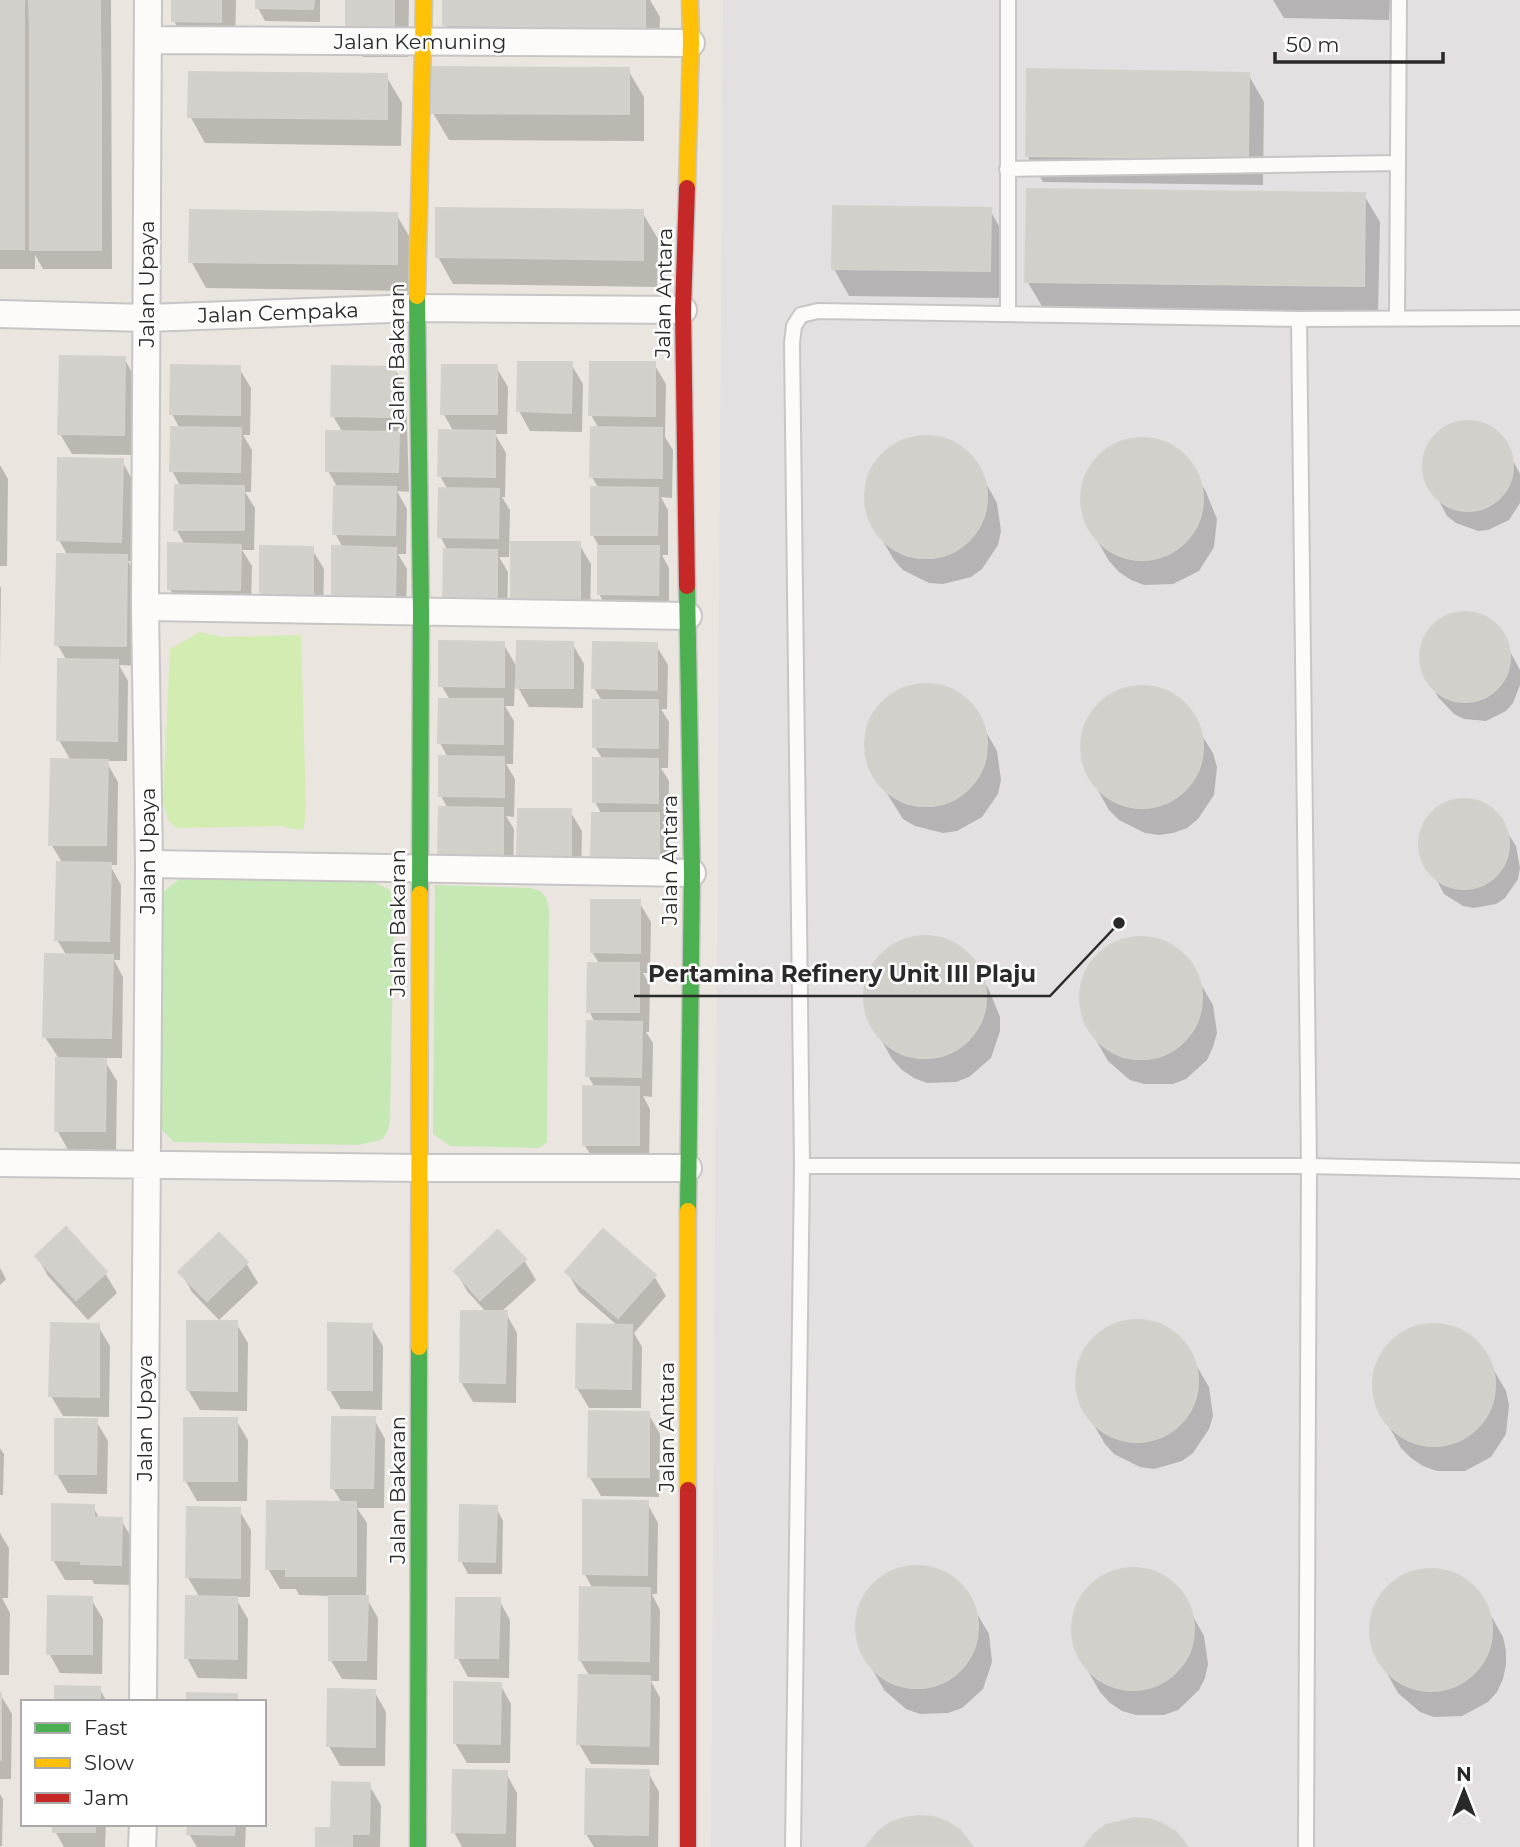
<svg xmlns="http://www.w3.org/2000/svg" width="1520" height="1847" font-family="Montserrat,sans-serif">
<rect width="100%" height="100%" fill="#eae6df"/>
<!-- industrial -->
<path fill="#e4e0e2" d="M723 0H1520V1847H711Z"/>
<!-- green -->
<path fill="#c6e8b5" d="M184 875 370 880 390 890 394 910 390 1120 388 1130 383 1139 359 1145 174 1142 159 1127 157 1116 163 892Z
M435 885 530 888C544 890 547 896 549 910L547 1142 539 1148 450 1146 433 1134Z"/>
<!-- pitch -->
<path fill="#d2ecb2" d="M200 632 222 637 301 635 306 806 304 829H293L282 826 176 828 168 820 163 801 170 649Z"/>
<!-- shadow -->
<path fill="#0003" d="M0 0H111L112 269H43L35 255V269H0Z
M174 0H236L235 48H189L174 21Z
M258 0H320V22L265 21 258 8Z
M348 0H409L408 57H363L348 30Z
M445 0H650L660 17 659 54 461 52 445 24Z
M1273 0H1390L1389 20 1284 18Z
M628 70 644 97V141L449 140 433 113Z
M1248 74 1264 102 1263 185 1043 182 1027 155Z
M386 76 402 103 401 146 205 143 190 116Z
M1364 195 1380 222 1378 313 1043 308 1027 281Z
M438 210 642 212 658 239 657 287 453 284 438 257Z
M990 210 1005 237 1004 298 849 296 834 269Z
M396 214 412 241 411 291 206 288 191 261Z
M124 358 135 378 134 455 72 454 60 434Z
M591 363 654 364 666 384 665 437 673 450 672 498 661 497 668 510V555H662L669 568V615L611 614 599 594 600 548 592 534 599 489 592 477 599 429 591 415Z
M571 364 583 384 582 432 530 431 519 411Z
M496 367 508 387 507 434H495L506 453 505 497H502L510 510 509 557H499L508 572 507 622 448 551 440 536 448 490 440 476 454 432 443 413Z
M239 368 251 388 250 435H243L252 450 251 492H245L255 508 254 550H242L252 566 251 610 181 609 170 589 185 545 176 529 181 487 172 471 180 429 172 414Z
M394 368 406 388 409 492 397 491 407 509 406 554H398L407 569 406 618 345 617 343 548 335 533 338 488 328 471 343 433 333 416Z
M1471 423 1482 425 1501 438 1520 474V503L1509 520 1488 530 1478 531 1456 523 1447 516 1425 474 1427 452 1439 434 1459 424Z
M925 437 953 444 974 462 997 503 1001 531 998 545 982 569 971 577 943 584 929 583 903 570 894 560 870 519 866 505V491L876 464 897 445Z
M1126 441H1155L1169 446 1181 454 1190 464 1206 492 1217 519 1214 547 1199 571 1173 584 1144 585 1131 580 1119 572 1109 561 1086 521 1082 492 1092 466 1113 447Z
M122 461 133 481 132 561H128L137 577 136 666 119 665 128 681 127 761H106L118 782 117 865H110L121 885 120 960H114L123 977 122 1058H103L117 1081 116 1151 68 1150 57 1130 58 1057 45 1037 67 956 57 940 63 864 51 844 71 761 59 740 67 661 57 644 68 556 59 540Z
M0 465 8 479 7 566H0Z
M579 544 591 564 590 624 512 603Z
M312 549 324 569 323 618 273 617Z
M0 586 1 588 0 666Z
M1457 615 1479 616 1489 621 1498 629 1520 670V685L1513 703 1506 711 1486 721 1464 719 1454 714 1438 697 1423 666 1424 643 1429 633 1446 618Z
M503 643 518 669 572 643 584 664 583 708 529 707 515 682 514 706H505L514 721 513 764H506L515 779 514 817 506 816 514 829 513 880 448 809 441 796 448 758 440 743 450 700 441 685Z
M656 645 668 665 667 709H661L669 722 668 768H661L669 781 668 822H662L670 835 669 878 604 877 593 857 602 815 595 802 603 760 595 747 602 701 594 688Z
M925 686 939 687 965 700 974 711 997 751 1001 780 998 794 982 817 957 831 943 833 915 826 903 819 870 767 866 753V739L876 712 885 701 897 693Z
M1141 688 1169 694 1181 702 1213 753 1217 767 1214 795 1198 819 1187 828 1173 833 1159 835 1145 833 1119 820 1109 810 1086 769 1082 741 1086 727 1092 714 1113 695Z
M1467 801 1489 808 1497 816 1516 846 1520 868 1518 879 1505 898 1496 904 1474 908 1463 906 1444 894 1422 852 1421 841 1423 830 1436 812 1456 802Z
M570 811 582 831 581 879 519 858Z
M639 902 651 922 650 973H643L650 985 649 1032H646L653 1043 652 1097 643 1096 650 1109 649 1165 596 1164 584 1144 595 1088 588 1076 595 1023 589 1011 600 965 592 952Z
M909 939H938L951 943 963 951 973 962 989 990 1000 1017V1031L991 1058 969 1077 956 1082 927 1083 914 1078 902 1070 892 1059 869 1018 865 990 868 976 875 964 896 944Z
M1125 941H1154L1168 946 1189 964 1213 1005 1217 1033 1213 1047 1207 1060 1186 1079 1173 1084H1144L1130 1080 1108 1061 1085 1021 1081 992 1091 965 1100 955Z
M37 1256 105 1273 117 1293 88 1320 48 1276Z
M524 1260 536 1280 500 1313H506L517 1333 516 1403 473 1402 461 1382 487 1313 467 1291 456 1271Z
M246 1263 258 1283 219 1320 192 1292 181 1272Z
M0 1268 6 1279 0 1285Z
M567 1272 654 1276 666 1296 634 1333 642 1347 641 1408H589L577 1388 619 1327 579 1292Z
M1136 1322 1150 1323 1176 1336 1185 1346 1209 1387 1213 1416 1209 1429 1193 1453 1182 1461 1154 1469 1140 1467 1114 1454 1105 1444 1081 1403 1077 1389V1375L1087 1348 1108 1329Z
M236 1323 248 1343 247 1411 200 1410 188 1390Z
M98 1326 110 1346 109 1417 63 1416 51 1396Z
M371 1326 383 1346 382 1410 341 1409 329 1389Z
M1418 1327H1447L1473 1340 1483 1351 1506 1391 1509 1405 1506 1434 1491 1457 1465 1471H1437L1423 1466 1411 1458 1401 1448 1378 1407 1374 1379 1384 1352 1405 1333Z
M648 1413 660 1434 659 1497 601 1496 589 1476Z
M374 1419 385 1439 384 1508H357L367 1523 366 1597 378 1618 377 1680 342 1679 330 1659 331 1596 299 1595 296 1589H280L268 1569 342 1503 332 1487Z
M236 1420 248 1440 247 1501H197L185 1480Z
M96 1421 108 1441 107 1494 68 1493 56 1473Z
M0 1448 4 1454 3 1495H0Z
M647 1503 658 1523 657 1594H652L660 1610 659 1681H651L660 1698 659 1765 591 1764 579 1744 590 1677 580 1660 593 1589 584 1573Z
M93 1507 100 1519 121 1520 133 1540 132 1585 94 1584 92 1580H65L53 1560Z
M496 1507 503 1521 502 1574H468L461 1561Z
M239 1510 251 1530 250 1597H235L248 1619 247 1679 198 1678 187 1658 200 1598 187 1576Z
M0 1533 9 1548 8 1598H2L10 1613 9 1675H0Z
M902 1570H930L944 1574 956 1582 965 1593 989 1634 992 1662 983 1689 962 1708 948 1713 920 1714 906 1709 884 1690 861 1649 857 1636 860 1607 876 1584Z
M1117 1572H1146L1172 1585 1181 1595 1204 1636 1208 1664 1205 1678 1199 1690 1178 1710 1164 1715H1136L1122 1711 1110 1703 1100 1692 1077 1652 1073 1623 1083 1596 1104 1577Z
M1415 1573H1444L1458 1577 1470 1585 1480 1596 1503 1637 1506 1651V1665L1503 1679 1497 1692 1488 1702 1462 1716 1434 1717 1420 1712 1398 1693 1375 1652 1371 1624 1375 1610 1381 1598 1402 1578Z
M91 1599 103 1619 102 1674 60 1673 49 1653Z
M499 1600 510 1620 509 1678 468 1677 457 1657Z
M500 1684 511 1704 510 1763H467L455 1743Z
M99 1688 107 1702H57Z
M374 1691 386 1712 385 1766H340L329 1746Z
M0 1694 12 1714 11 1779H0Z
M648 1772 659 1792 658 1847H594L586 1834Z
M506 1773 517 1793 516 1847H462L454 1832Z
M369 1785 381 1805 380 1847H318Z
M0 1794 3 1799 2 1846H0Z
M55 1824H106L105 1847H64L55 1831Z
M189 1824H246L245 1847H197L189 1834Z"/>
<!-- building -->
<path fill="#d2d0cb" stroke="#d4d1cb" stroke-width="2" d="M0 0H24V26H0Z
M29 0H100V27H30Z
M172 0H221V22L172 21Z
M256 0H314L313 9 256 8Z
M346 0H394V31L346 30Z
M443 0H645V28L443 25Z
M0 26H24V84H0Z
M30 27H100L101 85H30Z
M432 67 629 68V114L432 113Z
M1027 69 1249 73 1248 159 1026 156Z
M189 72 387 74V119L188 117Z
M0 84H24V149H0Z
M30 85H101V149H30Z
M0 149H24V204H0Z
M30 149H101V205H30Z
M1027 189 1365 193 1364 286 1025 282Z
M0 204H24V249H0Z
M30 205H101V250H30Z
M833 206 991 208 990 271 832 269Z
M436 208 643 210V260L436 257Z
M190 210 397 213V264L189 262Z
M60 356 125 357 124 435 58 434Z
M518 362H572L571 413 517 411Z
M590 362H655V416L589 415Z
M171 365 240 366V415L170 414Z
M442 365H497V414H441Z
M332 366 395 367V417L331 416Z
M1423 466a45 45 0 1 1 90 0a45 45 0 1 1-90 0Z
M171 427 241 428 240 472 170 471Z
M591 427 662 428V478L590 477Z
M439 430 495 431V477L438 476Z
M326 431 399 432 398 472 326 471Z
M865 497a61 61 0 1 1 122 0a61 61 0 1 1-122 0Z
M1081 499a61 61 0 1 1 122 0a61 61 0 1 1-122 0Z
M58 458 123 459 121 542 57 540Z
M175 485 244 486V530H174Z
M334 486 396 487 395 535 333 534Z
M591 487 658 488 657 535H591Z
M439 488 499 489 498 538 438 537Z
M511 542H580V604L511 603Z
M168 543 241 545 240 590 168 589Z
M260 546 313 547V598L260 597Z
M332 546 396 548 395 598 332 597Z
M598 546H659L658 595 598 594Z
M444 549 497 550V602L443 601Z
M57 554 127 555 126 646 55 645Z
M1420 657a45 45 0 1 1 90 0a45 45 0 1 1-90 0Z
M439 641 504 642V687L439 686Z
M517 641 573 642V688H516Z
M593 642 657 643V690L592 688Z
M58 659 118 660 117 741 57 740Z
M865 745a61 61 0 1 1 122 0a61 61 0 1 1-122 0Z
M1081 747a61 61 0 1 1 122 0a61 61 0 1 1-122 0Z
M439 699H503V744L438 743Z
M593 700H658V748L593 747Z
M439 756 504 757V797L439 796Z
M593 758 658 759V803L593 802Z
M51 759 108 760 106 845H49Z
M1419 844a45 45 0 1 1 90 0a45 45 0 1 1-90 0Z
M439 807 503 808V861L438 859Z
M518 809H571V859H517Z
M592 813H659V858H591Z
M57 862 111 863 109 941 55 940Z
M591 900H640V953L591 952Z
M864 997a61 61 0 1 1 122 0a61 61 0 1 1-122 0Z
M1080 998a61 61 0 1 1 122 0a61 61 0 1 1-122 0Z
M45 954 113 955 111 1038 43 1037Z
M588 963H639V1012H587Z
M587 1021 642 1022 641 1077 586 1076Z
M56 1058 106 1059 105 1131H55Z
M583 1086 639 1087V1145H583Z
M66 1227 107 1272 76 1300 35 1256Z
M603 1229 656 1275 618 1318 565 1272Z
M498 1230 526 1259 480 1300 454 1271Z
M219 1233 248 1262 207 1301 178 1272Z
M461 1311H507L505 1383 460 1382Z
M1076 1381a61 61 0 1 1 122 0a61 61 0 1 1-122 0Z
M187 1321H237V1391L187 1390Z
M51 1323 99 1324V1397L49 1396Z
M328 1323 372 1324V1390H328Z
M1373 1385a61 61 0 1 1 122 0a61 61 0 1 1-122 0Z
M577 1324 632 1325 631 1389 576 1388Z
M589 1411 649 1412V1477H588Z
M332 1417H375L373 1488H331Z
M184 1418H237V1481H184Z
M55 1419H97L96 1474H55Z
M583 1500 648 1501 647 1575 583 1574Z
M267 1501 356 1502V1576H286V1569H266Z
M52 1504 94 1505V1517L122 1518 121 1565 81 1564V1561L52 1560Z
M460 1505 497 1506 495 1562 459 1561Z
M187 1507 240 1508V1578L186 1577Z
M856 1627a61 61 0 1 1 122 0a61 61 0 1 1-122 0Z
M1072 1629a61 61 0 1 1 122 0a61 61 0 1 1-122 0Z
M1370 1630a61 61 0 1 1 122 0a61 61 0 1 1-122 0Z
M580 1587 650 1588 649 1661 579 1660Z
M48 1596 92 1597V1654H47Z
M186 1596 237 1597V1659L185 1658Z
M329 1596H368L366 1660H329Z
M456 1598H500L498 1658H455Z
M579 1675 650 1676 649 1746 577 1744Z
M454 1682 501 1683 500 1744 454 1743Z
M55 1686 100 1687V1702H55Z
M328 1689 375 1690V1747L327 1746Z
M0 1693H1V1760H0Z
M187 1693 237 1694V1702H187Z
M586 1769 649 1770 648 1835 585 1834Z
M453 1770 507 1771 505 1833 452 1832Z
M332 1782 370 1783 369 1834H352V1847H316V1828H331Z
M919 1816 934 1817 947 1822 960 1830 973 1847H866L878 1832 890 1823 904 1818Z
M1135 1818 1149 1819 1163 1824 1176 1832 1188 1847H1084L1094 1834 1106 1825Z
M53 1824H95V1832H53Z
M188 1824H235L234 1835 187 1834Z"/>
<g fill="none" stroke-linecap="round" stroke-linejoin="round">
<!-- lane casing -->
<g stroke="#c7c5c5" stroke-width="18">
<path id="lane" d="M1007 169 1397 163
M1008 314V0
M1397 317 1399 0
M1299 319 1309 1166 1306 1847
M802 1166H1309L1520 1171
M793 1847 802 1166 792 343 794 326 801 315 818 311 1299 319 1520 318"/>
</g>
<!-- street casing -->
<g stroke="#c7c5c5" stroke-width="30">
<path id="street" d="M149 40 691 43
M0 314 147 318 417 308 683 310
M145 607 688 616
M149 864 692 873
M0 1163 419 1168H688
M143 1702 149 864 145 607 148 0
M142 1847 143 1824"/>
</g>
<!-- fast casing -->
<g stroke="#c7c5c5" stroke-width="19">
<path id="fast" d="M417 296 421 612 420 894
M687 586 692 873 688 1211
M418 1847 419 1347"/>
</g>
<!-- slow casing -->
<g stroke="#c7c5c5" stroke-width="19">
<path id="slow" d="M687 188 691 43 690 0
M417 296 424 0
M688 1211V1490
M419 1347 420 894"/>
</g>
<!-- jam casing -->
<g stroke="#c7c5c5" stroke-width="19">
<path id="jam" d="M687 188 683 310 687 586
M688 1490V1847"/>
</g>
<!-- lane -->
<use href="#lane" stroke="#fcfbfa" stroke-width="14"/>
<!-- street -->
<use href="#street" stroke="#fcfbfa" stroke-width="26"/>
<!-- fast -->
<use href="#fast" stroke="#4caf50" stroke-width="16"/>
<!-- slow -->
<use href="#slow" stroke="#ffc107" stroke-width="16"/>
<!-- jam -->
<use href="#jam" stroke="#c62828" stroke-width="16"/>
</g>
<g text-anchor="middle" stroke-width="5" stroke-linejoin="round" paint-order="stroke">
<!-- street labels -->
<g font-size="21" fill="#2a2a2a" stroke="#fff">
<text x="420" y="49">Jalan Kemuning</text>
<text transform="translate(147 284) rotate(-90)" y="7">Jalan Upaya</text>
<text transform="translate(664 293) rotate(-89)" y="7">Jalan Antara</text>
<text transform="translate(278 313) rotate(-2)" y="7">Jalan Cempaka</text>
<text transform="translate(397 357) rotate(-90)" y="7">Jalan Bakaran</text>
<text transform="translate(148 851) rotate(-90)" y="7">Jalan Upaya</text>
<text transform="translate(670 860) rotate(-90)" y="7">Jalan Antara</text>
<text transform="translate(398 923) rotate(-90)" y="7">Jalan Bakaran</text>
<text transform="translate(145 1418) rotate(-90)" y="7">Jalan Upaya</text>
<text transform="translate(667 1427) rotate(-90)" y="7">Jalan Antara</text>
<text transform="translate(398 1490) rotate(-90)" y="7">Jalan Bakaran</text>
</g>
</g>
<!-- callouts -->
<path fill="none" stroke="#2a2a2a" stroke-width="2.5" d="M1119 923L1050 996H634"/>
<circle fill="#2a2a2a" stroke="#fff" stroke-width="2.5" cx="1119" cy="923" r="7"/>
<g font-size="23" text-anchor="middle" font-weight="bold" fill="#2a2a2a" stroke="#fff" stroke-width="5" stroke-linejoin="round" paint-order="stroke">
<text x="842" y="982">Pertamina Refinery Unit III Plaju</text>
</g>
<!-- legend -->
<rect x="21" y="1700" width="245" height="126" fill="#ffffff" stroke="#aaaaaa" stroke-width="2"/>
<rect x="35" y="1723" width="35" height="10" fill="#4caf50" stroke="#aaaaaa" stroke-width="2"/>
<text x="84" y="1735" font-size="21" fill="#2a2a2a">Fast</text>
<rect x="35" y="1758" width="35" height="10" fill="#ffc107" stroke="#aaaaaa" stroke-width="2"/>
<text x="84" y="1770" font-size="21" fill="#2a2a2a">Slow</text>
<rect x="35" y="1793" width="35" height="10" fill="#c62828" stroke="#aaaaaa" stroke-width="2"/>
<text x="84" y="1805" font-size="21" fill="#2a2a2a">Jam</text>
<!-- north arrow -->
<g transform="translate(1464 1791)" stroke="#ffffff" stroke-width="5" paint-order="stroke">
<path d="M0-5L12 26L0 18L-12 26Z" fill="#2a2a2a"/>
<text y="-10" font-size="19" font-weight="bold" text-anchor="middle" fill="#2a2a2a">N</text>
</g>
<!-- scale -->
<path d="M1275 52v10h168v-10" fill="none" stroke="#2a2a2a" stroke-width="3.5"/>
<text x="1286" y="52" font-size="21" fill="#2a2a2a" stroke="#ffffff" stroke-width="5" paint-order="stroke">50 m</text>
</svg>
